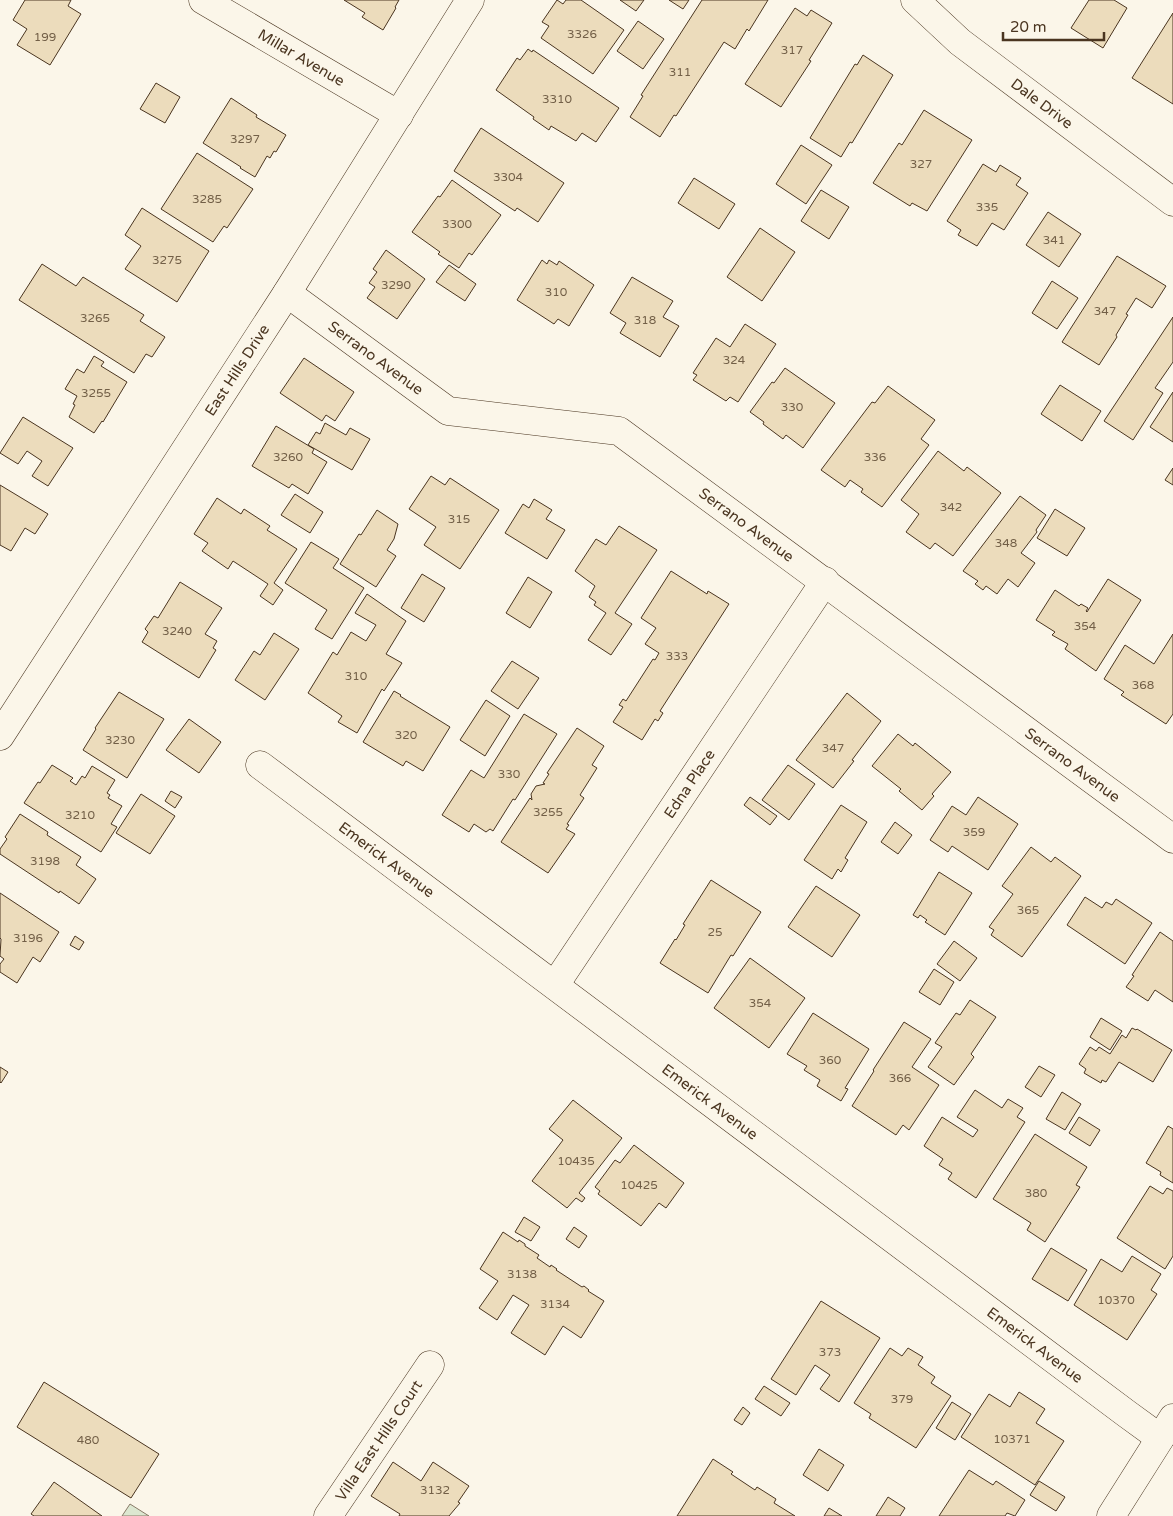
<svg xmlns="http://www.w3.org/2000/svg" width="1173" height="1516" font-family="'Varela Round',sans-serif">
<rect width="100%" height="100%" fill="#fbf6e9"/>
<!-- green -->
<path fill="#dce7d0" stroke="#887966" d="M130 1504 149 1516H122Z"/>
<!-- building -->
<path fill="#ecdcbc" stroke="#4a3520" d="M25 0H71L68 6 81 14 50 65 17 45 27 29 13 20Z
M344 0H399L395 7 396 8 383 30 362 17 365 13Z
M557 0 563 4 566 0H581L624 30 593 74 541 38 549 26 542 22Z
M620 0H644L636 11Z
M669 0H689L683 9Z
M702 0H768L749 31 747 29 735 49 724 42 676 116 674 115 660 137 630 117 643 96 641 95Z
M1089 0H1114L1127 8 1103 48 1071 28Z
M795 8 807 16 811 10 832 23 809 60 811 61 781 107 745 84Z
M1173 13V104L1132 78Z
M638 21 664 39 643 69 617 51Z
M528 49 532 52 533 50 619 108 596 142 582 133 576 141 551 126 549 130 533 119 534 117 496 90 517 58 520 60Z
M863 55 893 75 852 143 850 142 841 157 810 138 855 64 857 65Z
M156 83 180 97 165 123 140 109Z
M231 98 257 115 256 117 286 135 276 152 274 151 270 158 267 156 255 177 240 168 241 167 203 143Z
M924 110 972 140 927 211 912 203 910 206 873 183 899 143 902 145Z
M481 128 564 183 538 222 517 208 515 211 454 171Z
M801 145 832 165 806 204 776 184Z
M197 153 253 189 227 228 224 226 213 242 161 209Z
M983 164 996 172 1000 165 1021 178 1016 185 1028 193 1004 230 992 223 977 246 958 235 961 230 947 221Z
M694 178 735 204 719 229 678 203Z
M452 180 501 215 472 255 469 253 459 268 438 254 440 252 412 232 438 196 440 197Z
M821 190 849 207 829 239 801 221Z
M142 208 209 251 177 302 125 269 141 246 125 235Z
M1048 212 1081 234 1059 267 1026 245Z
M760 228 795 252 762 301 727 277Z
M386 250 425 279 397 319 367 298 375 287 369 283 377 272 373 269Z
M1117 256 1166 286 1152 308 1136 298 1126 314 1128 315 1116 335 1117 337 1099 365 1062 342Z
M542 260 547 264 549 260 557 265 559 261 594 285 569 326 558 319 554 324 517 300Z
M42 264 76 286 83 277 144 315 140 321 165 337 152 357 146 354 134 373 19 300Z
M449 265 476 284 465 301 436 282Z
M632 277 673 301 663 317 679 326 660 357 620 333 626 323 610 313Z
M1052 281 1078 298 1057 329 1032 313Z
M1173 317V362L1155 388 1163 393 1133 440 1104 421Z
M745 324 776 344 738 402 730 397 726 401 693 380 697 375 693 373 716 338 730 347Z
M94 356 104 362 101 366 127 382 103 422 102 421 94 433 69 417 75 405 73 404 77 396 65 389 77 369 84 373Z
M304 358 354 392 335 421 326 415 322 421 280 393Z
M785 368 835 403 803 448 786 435 783 439 763 424 764 422 750 412 772 382 774 383Z
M1060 385 1101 411 1082 441 1041 414Z
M888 386 935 420 921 439 929 445 882 507 861 492 863 489 850 480 845 487 821 470 872 402 875 403Z
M1173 392V442L1150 427Z
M23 417 73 448 48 486 32 476 42 461 27 451 18 464 0 453Z
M325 423 346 435 350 428 370 439 352 470 308 445 316 432 320 434Z
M276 426 314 449 312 453 327 462 308 494 292 484 289 488 252 466Z
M938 451 964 471 967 467 1001 493 953 556 935 543 930 549 906 532 919 514 901 500Z
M1173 468V485L1165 480Z
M431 476 445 485 450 478 499 510 460 569 424 545 436 527 409 509Z
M0 485 48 514 35 534 25 528 11 551 0 545Z
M295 494 323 512 310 533 281 515Z
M1020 496 1046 515 1036 530 1037 532 1021 553 1035 563 1018 587 1008 579 997 594 986 586 983 590 975 584 978 581 963 571Z
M217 498 241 514 244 509 270 526 267 530 297 549 274 583 283 590 273 605 260 596 268 584 233 561 228 569 202 551 208 543 194 534Z
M534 499 552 510 546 519 565 530 547 559 505 533 523 504 529 508Z
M1055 509 1085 528 1067 556 1037 538Z
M377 510 398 524 394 539 387 550 396 556 376 587 340 564 359 534 361 535Z
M619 526 657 550 615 613 632 624 611 655 588 640 606 613 594 605 596 602 589 597 595 586 575 571 596 539 606 545Z
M311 542 339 559 333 568 364 588 332 639 315 629 327 610 285 583Z
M671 571 707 594 708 591 729 604 660 711 663 713 658 721 655 719 642 740 613 722 623 707 619 705 623 699 626 701 653 659 655 660 659 653 645 644 656 628 641 618Z
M422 574 445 588 424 622 401 608Z
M528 577 552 592 530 628 506 613Z
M1108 579 1141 600 1096 671 1065 649 1068 644 1052 635 1055 632 1036 620 1055 590 1079 606 1081 604 1088 608 1086 611 1087 612Z
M180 582 222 608 205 634 217 641 213 648 216 650 199 678 142 642 148 632 145 629 154 616 158 618Z
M367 594 406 621 386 654 402 663 384 691 382 689 357 733 338 722 342 716 308 693 333 652 337 655 351 632 366 641 376 625 355 613Z
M274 633 299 649 265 700 235 680 254 651 260 655Z
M1173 634V714L1166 724 1121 695 1124 692 1104 679 1125 645 1154 664Z
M512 661 539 678 518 709 491 691Z
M394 691 401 695 400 696 450 727 423 771 406 761 403 766 363 742Z
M119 692 164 719 127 778 83 750 96 729 95 728Z
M847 693 881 721 852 760 854 761 833 788 796 760Z
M486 700 510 716 485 756 460 740Z
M524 714 557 734 515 800 513 799 493 831 490 829 486 832 474 824 469 832 442 815 471 770 484 778Z
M189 719 221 742 199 773 166 750Z
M577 728 604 746 592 765 597 768 580 795 584 798 567 824 569 825 566 829 575 834 548 873 501 842 530 798 532 800 531 794 536 786 545 784 543 783 549 774 547 773Z
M898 734 913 746 915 743 951 772 932 794 934 796 922 810 899 791 901 789 872 766Z
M52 765 73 778 70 781 76 785 82 776 85 778 92 766 115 780 107 793 110 795 108 798 122 806 111 824 117 827 101 852 24 803 38 782 40 783Z
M788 765 815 784 789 820 762 800Z
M171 791 182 797 175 808 165 801Z
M141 794 175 816 150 854 116 833Z
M750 797 777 816 770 825 744 805Z
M978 797 1018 824 988 870 952 846 948 852 930 840 952 806 966 815Z
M841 805 867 822 845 858 848 860 841 872 838 869 832 879 804 860Z
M20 814 48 832 47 835 81 857 76 865 96 879 79 904 60 891 59 893 0 854V849L7 839 5 837Z
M895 822 912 835 898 854 881 842Z
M1031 847 1051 862 1055 857 1081 876 1022 957 991 935 994 930 989 927 1013 894 1002 886Z
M939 872 972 893 945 935 925 922 927 920 920 915 918 918 913 915Z
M711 880 761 912 733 956 731 955 708 993 660 963 675 939 676 940 685 925 683 924Z
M816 886 860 915 832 957 788 927Z
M0 893 59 932 40 962 33 957 17 983 0 972V964L4 959 0 956 1 939 0 938Z
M1085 897 1102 908 1106 902 1112 905 1116 899 1152 923 1125 964 1067 925Z
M1160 932 1173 941V1002L1155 990 1148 1001 1126 987 1134 976 1132 975Z
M75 936 84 942 79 950 70 945Z
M954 941 977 958 960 981 937 964Z
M750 958 805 998 769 1048 714 1008Z
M934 969 954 982 940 1005 919 992Z
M970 1000 996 1017 971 1054 974 1057 954 1085 928 1067 942 1047 935 1043 956 1013 960 1015Z
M813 1013 869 1049 845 1088 848 1089 841 1101 817 1086 820 1080 804 1070 807 1066 787 1054Z
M1101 1018 1122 1031 1110 1050 1090 1037Z
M904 1022 931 1039 912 1067 939 1085 909 1130 903 1125 896 1135 852 1106 874 1071 873 1070Z
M1132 1028 1136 1030 1137 1029 1172 1050 1153 1082 1119 1062 1106 1082 1102 1080 1101 1083 1084 1073 1086 1069 1079 1064 1090 1047 1096 1051 1099 1047 1110 1054 1122 1035 1126 1038Z
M1039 1066 1055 1075 1041 1097 1025 1087Z
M0 1067 8 1072 1 1083 0 1082Z
M975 1090 1002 1108 1008 1099 1023 1108 1017 1117 1025 1122 976 1198 948 1179 952 1173 939 1165 943 1159 924 1146 942 1117 973 1137 978 1130 957 1117Z
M1062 1092 1081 1104 1065 1130 1046 1119Z
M573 1100 622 1138 579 1193 585 1198 582 1202 576 1198 567 1208 532 1181 563 1140 549 1129Z
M1079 1117 1100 1130 1090 1146 1069 1133Z
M1168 1126 1173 1129V1183L1160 1175 1161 1172 1146 1163Z
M1035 1134 1087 1167 1076 1185 1080 1187 1045 1242 1027 1230 1031 1223 993 1199Z
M634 1145 684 1183 666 1208 659 1203 641 1226 598 1194 600 1191 595 1187 615 1160 620 1163Z
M1150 1186 1163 1194 1167 1188 1173 1191V1256L1165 1269 1117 1238Z
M524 1217 540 1227 531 1241 515 1232Z
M574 1227 587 1236 579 1248 566 1239Z
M503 1232 518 1242 519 1240 525 1244V1246L539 1255 537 1258 550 1267 551 1265 557 1269 556 1270 582 1287 584 1286 589 1290 588 1291 604 1301 581 1338 563 1326 545 1355 511 1333 529 1305 513 1295 497 1320 479 1308 498 1281 480 1269Z
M1051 1248 1087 1270 1068 1301 1032 1279Z
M1132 1256 1161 1274 1151 1290 1157 1294 1127 1340 1074 1305 1101 1259 1122 1272Z
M821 1301 880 1338 839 1402 820 1389 830 1375 815 1365 796 1395 771 1379Z
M890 1348 902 1356 908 1348 923 1357 918 1365 935 1377 931 1383 951 1396 916 1448 869 1418 871 1414 854 1403Z
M44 1382 159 1454 131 1498 17 1427Z
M764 1386 790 1403 781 1416 755 1399Z
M1019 1392 1045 1409 1036 1423 1064 1441 1035 1485 961 1437 989 1394 1010 1407Z
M952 1402 971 1414 955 1440 936 1428Z
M743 1407 750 1413 742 1425 734 1420Z
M819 1449 844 1465 828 1491 803 1475Z
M713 1459 733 1472 731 1474 755 1490 757 1487 776 1499 774 1503 795 1516H677Z
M393 1462 421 1481 433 1462 469 1486 458 1502 460 1503 449 1516H399L400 1514 371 1496Z
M969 1470 993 1485 996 1481 1025 1500 1015 1516 1007 1513 1005 1516H939Z
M1039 1481 1065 1497 1056 1511 1030 1495Z
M54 1482 102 1516H34L31 1514Z
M888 1497 905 1508 900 1516H876Z
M829 1508 842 1516H824Z"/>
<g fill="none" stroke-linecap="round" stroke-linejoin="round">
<!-- minor casing -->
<g stroke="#4a3520" stroke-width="29">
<g id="minor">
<path id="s1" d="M203 0 399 115"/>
<path id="s2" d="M915 0 960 42 1173 202"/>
<path id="s3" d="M287 293 448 411 619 431 1173 839"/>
<path id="s4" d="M0 736 287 293 470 0"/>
<path id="s5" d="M260 765 1127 1414 1160 1438"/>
<path id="s6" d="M555 985 825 581"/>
<path id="s7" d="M328 1516 430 1365"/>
<path d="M1111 1516 1173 1418"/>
</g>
</g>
<!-- minor -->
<use href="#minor" stroke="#fbf6e9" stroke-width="28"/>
</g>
<g text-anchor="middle" stroke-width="4" stroke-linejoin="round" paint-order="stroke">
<!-- number labels -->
<g font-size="12" fill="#725f47">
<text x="582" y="38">3326</text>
<text x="45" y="41">199</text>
<text x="792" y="54">317</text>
<text x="680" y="76">311</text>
<text x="557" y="103">3310</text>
<text x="245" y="143">3297</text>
<text x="921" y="168">327</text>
<text x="508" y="181">3304</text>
<text x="207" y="203">3285</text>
<text x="987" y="211">335</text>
<text x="457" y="228">3300</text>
<text x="1054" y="244">341</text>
<text x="167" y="264">3275</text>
<text x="396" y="289">3290</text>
<text x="556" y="296">310</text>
<text x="1105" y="315">347</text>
<text x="95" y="322">3265</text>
<text x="645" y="324">318</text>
<text x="734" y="364">324</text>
<text x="96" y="397">3255</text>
<text x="792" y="411">330</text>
<text x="288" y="461">3260</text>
<text x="875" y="461">336</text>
<text x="951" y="511">342</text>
<text x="459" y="523">315</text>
<text x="1006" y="547">348</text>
<text x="1085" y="630">354</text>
<text x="177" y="635">3240</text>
<text x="677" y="660">333</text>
<text x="356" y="680">310</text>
<text x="1143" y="689">368</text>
<text x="406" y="739">320</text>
<text x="120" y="744">3230</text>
<text x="833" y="752">347</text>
<text x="509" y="778">330</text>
<text x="548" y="816">3255</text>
<text x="80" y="819">3210</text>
<text x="974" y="836">359</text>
<text x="45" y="865">3198</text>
<text x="1028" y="914">365</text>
<text x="715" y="936">25</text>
<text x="28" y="942">3196</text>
<text x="760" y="1007">354</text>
<text x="830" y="1064">360</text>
<text x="900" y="1082">366</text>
<text x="576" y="1165">10435</text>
<text x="639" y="1189">10425</text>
<text x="1036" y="1197">380</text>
<text x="522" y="1278">3138</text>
<text x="1116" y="1304">10370</text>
<text x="555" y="1308">3134</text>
<text x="830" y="1356">373</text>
<text x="902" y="1403">379</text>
<text x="1012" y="1443">10371</text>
<text x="88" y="1444">480</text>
<text x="435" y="1494">3132</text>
</g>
<!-- street labels -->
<g font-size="15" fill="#4a3520" stroke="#fbf6e9">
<text dy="5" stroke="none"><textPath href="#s1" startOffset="114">Millar Avenue</textPath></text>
<text dy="5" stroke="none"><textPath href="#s2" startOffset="164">Dale Drive</textPath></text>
<text dy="5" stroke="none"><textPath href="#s3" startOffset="110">Serrano Avenue</textPath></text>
<text dy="5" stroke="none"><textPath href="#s4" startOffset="436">East Hills Drive</textPath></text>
<text dy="5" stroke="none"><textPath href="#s3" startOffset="530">Serrano Avenue</textPath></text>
<text dy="5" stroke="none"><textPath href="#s3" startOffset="935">Serrano Avenue</textPath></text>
<text dy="5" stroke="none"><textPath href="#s6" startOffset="242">Edna Place</textPath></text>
<text dy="5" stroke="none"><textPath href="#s5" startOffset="158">Emerick Avenue</textPath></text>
<text dy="5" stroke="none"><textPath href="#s5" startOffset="562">Emerick Avenue</textPath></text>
<text dy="5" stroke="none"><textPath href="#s5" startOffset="968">Emerick Avenue</textPath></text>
<text dy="5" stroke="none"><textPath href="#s7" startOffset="91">Villa East Hills Court</textPath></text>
</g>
</g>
<!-- scale -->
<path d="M1003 32v8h101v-8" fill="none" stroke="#4a3520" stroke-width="2.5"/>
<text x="1010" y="32" font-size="15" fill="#4a3520" stroke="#fbf6e9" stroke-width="4" paint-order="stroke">20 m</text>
</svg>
